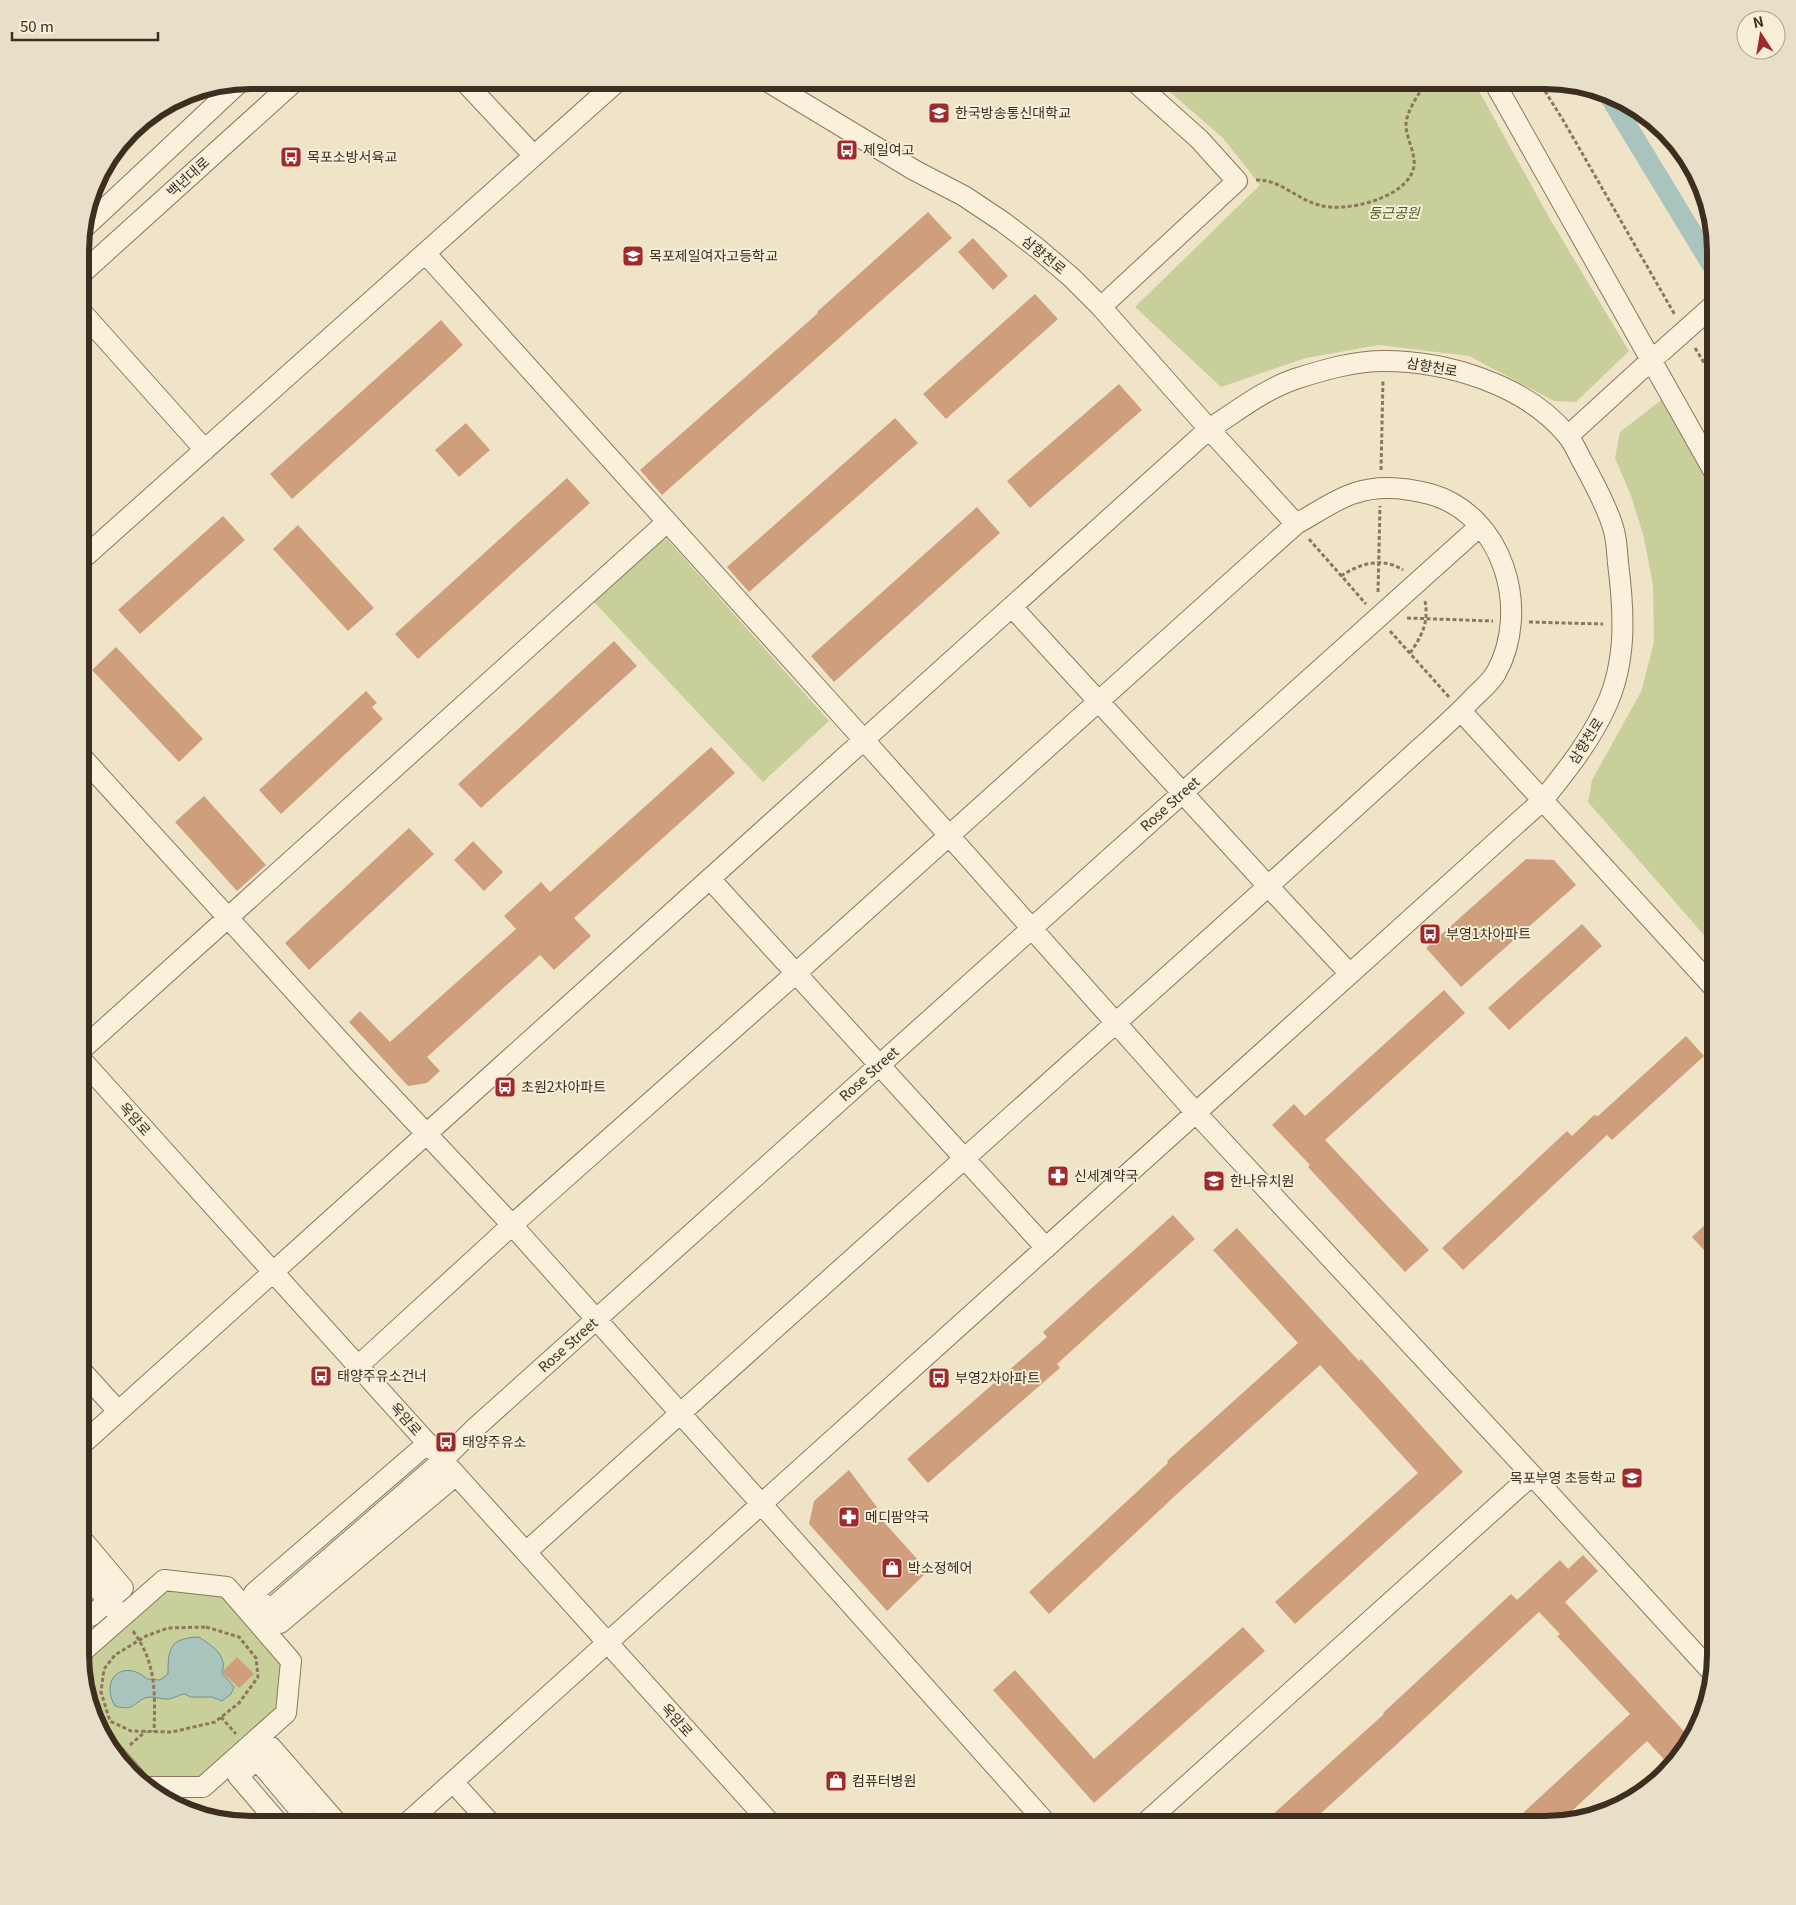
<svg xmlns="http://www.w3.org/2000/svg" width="1796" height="1905" font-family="Georgia,'Noto Sans KR',serif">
<rect width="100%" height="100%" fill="#f0e4c8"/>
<!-- green -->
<path fill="#c9cf9b" d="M1156 80H1473L1550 219 1629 351 1576 402 1554 401 1469 356 1379 345 1306 358 1221 387 1135 307 1260 185 1223 138Z
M1665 397 1716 486V949L1588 802 1592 780 1641 692 1654 642 1653 585 1643 534 1631 496 1615 458 1620 432Z
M667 539 829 721 763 782 593 601 653 542Z
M170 1586 221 1593 283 1667 281 1709 202 1780 149 1778 92 1714 88 1697 91 1658Z"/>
<!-- water -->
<path fill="#a9c4bc" stroke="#6f938a" d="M199 1637C212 1646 228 1655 222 1673L234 1687 231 1694 222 1701 212 1697H190L185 1694C180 1694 175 1698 169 1699 161 1700 153 1695 145 1698 131 1705 133 1711 115 1706 99 1679 124 1658 147 1679L160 1680 168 1674C168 1648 170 1638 199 1637Z"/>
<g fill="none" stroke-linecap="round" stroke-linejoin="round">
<!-- canal -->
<path stroke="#a9c4bc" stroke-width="20" d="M1608 94 1716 272"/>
</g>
<!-- building -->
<path fill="#cf9f7d" d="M928 212 952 238 662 495 640 470 818 313 817 312Z
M973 238 1008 276 993 290 958 252Z
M1035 294 1058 319 946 419 923 394Z
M441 320 463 345 292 499 270 474Z
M1119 384 1142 410 1030 508 1007 481Z
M895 418 918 443 749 592 727 567Z
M466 423 490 450 459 477 435 450Z
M567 478 590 503 418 659 395 634Z
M977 507 1000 533 834 682 811 656Z
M223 516 245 540 140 634 118 610Z
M298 525 374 608 348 631 273 549Z
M614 641 637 666 481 808 458 784Z
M116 647 203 739 179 762 92 670Z
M366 691 377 703 372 707 383 719 281 814 259 790Z
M711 747 735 773 574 918 591 936 554 970 540 955 427 1057 440 1071 427 1083 408 1086 349 1022 360 1011 390 1042 516 929 504 916 541 882 550 892Z
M204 796 266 865 237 891 175 822Z
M409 828 434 854 309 970 285 943Z
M473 841 503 872 484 891 454 860Z
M1526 859 1554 860 1576 885 1461 987 1426 948Z
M1582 924 1602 946 1509 1030 1488 1008Z
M1444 990 1465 1013 1325 1140 1429 1250 1405 1272 1308 1167 1310 1165 1272 1125 1294 1104 1305 1116Z
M1686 1036 1704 1056 1612 1140 1607 1135 1463 1270 1442 1248 1567 1131 1572 1136 1594 1115 1598 1116Z
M1716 1214V1263L1692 1237Z
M1173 1215 1195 1239 1057 1364 1060 1368 928 1483 907 1459 1047 1337 1043 1332Z
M1237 1228 1359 1361 1361 1359 1463 1472 1295 1624 1275 1602 1418 1473 1320 1365 1177 1494 1049 1614 1029 1592 1168 1463 1167 1461 1298 1343 1213 1250Z
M849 1470 885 1518 882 1520 928 1571 887 1611 809 1524 814 1501Z
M1583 1555 1598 1571 1565 1602 1691 1739 1670 1766 1647 1741 1559 1823 1546 1825H1510L1630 1714 1557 1636 1560 1634 1539 1612 1396 1745 1308 1825H1261L1384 1714 1383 1713 1511 1594 1517 1600 1560 1560 1568 1569Z
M1243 1627 1265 1651 1094 1803 993 1690 1015 1670 1094 1759Z
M237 1657 254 1674 239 1688 222 1672Z"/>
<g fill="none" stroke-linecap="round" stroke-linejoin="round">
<!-- minor casing -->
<g stroke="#8d765c" stroke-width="22">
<path id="minor" d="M463 80 534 156
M765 80 914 170 964 196 1003 222 1037 248 1071 277 1101 307 1209 429 1296 524
M1493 80 1716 475
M84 228 240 82
M425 253 864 740 1196 1113 1532 1475 1712 1672
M80 275 296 80
M1101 307 1237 181 1199 139 1133 80
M80 310 205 450
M1568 436 1659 353
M80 561 619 80
M1012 607 1268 886 1350 974
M1461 711 1716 990
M80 755 359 1062 512 1225 1048 1825
M710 879 1046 1248
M80 1051 667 522
M80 1058 772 1825
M358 1366 512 1225 795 974 1296 524C1315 514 1335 499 1355 493 1378 485 1407 488 1430 494 1504 515 1531 610 1496 673 1490 683 1481 690 1473 698 1456 716 1437 733 1418 750 1360 802 1302 855 1244 908 1005 1122 765 1337 526 1552
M80 1369 118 1411
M428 1443 254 1593 280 1623 456 1475
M80 1446 1209 429C1236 412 1263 390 1295 379 1323 370 1354 361 1384 361 1447 361 1526 385 1567 435 1573 442 1577 451 1581 459 1592 479 1609 510 1614 531 1617 542 1617 553 1618 563 1624 610 1627 660 1607 704 1591 740 1567 770 1543 800L405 1825
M80 1568 117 1611
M80 1604 91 1616 123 1588 80 1537
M257 1621 443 1460 474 1429 1480 526
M81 1661 82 1652 164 1580 227 1587 291 1661 286 1713 203 1787H148
M249 1750 312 1825
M116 1756 134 1776
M453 1782 492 1825
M280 1825 238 1776 271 1747 339 1825
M1143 1825 1532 1475"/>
</g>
<!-- path -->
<path stroke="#8d765c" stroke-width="3" stroke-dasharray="4 2.5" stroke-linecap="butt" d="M1538 80 1563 120 1675 315
M1256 180C1280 179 1296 199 1319 205 1344 213 1404 199 1413 170 1418 157 1406 139 1406 125 1406 111 1420 93 1427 80
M1695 348 1716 382
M1381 470 1383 379
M1309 539 1366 604
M1341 576C1360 563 1383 557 1403 570
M1378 592 1380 506
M1407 618 1493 621
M1529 622 1603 624
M1390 631 1449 697
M1410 653C1422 636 1429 622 1425 601
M206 1627 239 1637 256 1658 258 1677 239 1703 215 1722 172 1732 131 1731 110 1721 101 1692 104 1669 115 1655 146 1636 168 1628Z
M133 1631C157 1664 155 1693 154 1732
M221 1717 236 1734
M130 1745 146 1731"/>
<!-- minor -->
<use href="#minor" stroke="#faf1dc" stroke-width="20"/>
<!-- minor-bridge casing -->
<g stroke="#8d765c" stroke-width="22" stroke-linecap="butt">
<path id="minor-bridge" d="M1661 352 1716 303"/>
</g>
<!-- minor-bridge -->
<use href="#minor-bridge" stroke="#faf1dc" stroke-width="20"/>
</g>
<!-- icons -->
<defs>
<g id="university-square" transform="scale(1.125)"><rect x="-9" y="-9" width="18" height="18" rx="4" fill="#9e2a2b" stroke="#f7eed8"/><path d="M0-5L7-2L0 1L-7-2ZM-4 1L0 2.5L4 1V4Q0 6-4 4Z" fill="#fff"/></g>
<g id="bus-square" transform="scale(1.125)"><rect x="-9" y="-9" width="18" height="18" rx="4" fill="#9e2a2b" stroke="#f7eed8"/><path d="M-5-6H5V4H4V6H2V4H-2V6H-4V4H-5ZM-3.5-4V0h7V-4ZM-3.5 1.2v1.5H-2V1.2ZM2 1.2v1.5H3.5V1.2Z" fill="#fff"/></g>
<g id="school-square" transform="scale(1.125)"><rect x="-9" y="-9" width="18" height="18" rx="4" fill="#9e2a2b" stroke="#f7eed8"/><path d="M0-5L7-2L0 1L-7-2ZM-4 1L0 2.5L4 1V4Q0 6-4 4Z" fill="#fff"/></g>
<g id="pharmacy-square" transform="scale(1.125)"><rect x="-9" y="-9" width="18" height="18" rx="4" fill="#9e2a2b" stroke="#f7eed8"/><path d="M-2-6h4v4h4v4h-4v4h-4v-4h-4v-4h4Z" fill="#fff"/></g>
<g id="shop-square" transform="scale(1.125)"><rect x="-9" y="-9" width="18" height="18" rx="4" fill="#9e2a2b" stroke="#f7eed8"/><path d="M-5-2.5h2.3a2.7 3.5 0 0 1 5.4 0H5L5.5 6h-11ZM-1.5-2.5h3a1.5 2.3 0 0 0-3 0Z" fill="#fff"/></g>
</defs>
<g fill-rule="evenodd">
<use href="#university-square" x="939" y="113"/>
<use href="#bus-square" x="847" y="150"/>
<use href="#bus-square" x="291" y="157"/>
<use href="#school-square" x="633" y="256"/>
<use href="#bus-square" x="1430" y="934"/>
<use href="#bus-square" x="505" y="1087"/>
<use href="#pharmacy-square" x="1058" y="1176"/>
<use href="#school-square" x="1214" y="1181"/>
<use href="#bus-square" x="321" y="1376"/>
<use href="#bus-square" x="939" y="1378"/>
<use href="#bus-square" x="446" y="1442"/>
<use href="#school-square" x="1632" y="1478"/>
<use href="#pharmacy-square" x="849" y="1517"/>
<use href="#shop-square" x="892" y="1568"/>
<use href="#shop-square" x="836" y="1781"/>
</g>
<g text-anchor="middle" stroke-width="4" stroke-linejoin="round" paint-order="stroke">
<!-- poi labels -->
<g font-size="14" fill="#3d2e20" stroke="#f7eed8" text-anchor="start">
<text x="955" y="118">한국방송통신대학교</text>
<text x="863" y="155">제일여고</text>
<text x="307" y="162">목포소방서육교</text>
<text x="649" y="261">목포제일여자고등학교</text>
<text x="1446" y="939">부영1차아파트</text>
<text x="521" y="1092">초원2차아파트</text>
<text x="1074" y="1181">신세계약국</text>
<text x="1230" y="1186">한나유치원</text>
<text x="337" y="1381">태양주유소건너</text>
<text x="955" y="1383">부영2차아파트</text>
<text x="462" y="1447">태양주유소</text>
<text x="1616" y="1483" text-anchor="end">목포부영 초등학교</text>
<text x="865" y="1522">메디팜약국</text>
<text x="908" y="1573">박소정헤어</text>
<text x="852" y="1786">컴퓨터병원</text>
</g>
<!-- street labels -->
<g font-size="14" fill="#3d2e20" stroke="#f7eed8">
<text transform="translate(188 177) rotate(-42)" y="5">백년대로</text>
<text transform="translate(1044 255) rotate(39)" y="5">삼향천로</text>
<text transform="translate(1432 367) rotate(10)" y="5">삼향천로</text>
<text transform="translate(1586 741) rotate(-58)" y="5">삼향천로</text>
<text transform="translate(1170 804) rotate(-42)" y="5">Rose Street</text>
<text transform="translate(869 1074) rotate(-42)" y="5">Rose Street</text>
<text transform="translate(135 1119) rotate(48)" y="5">옥암로</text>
<text transform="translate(568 1345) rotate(-42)" y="5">Rose Street</text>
<text transform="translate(406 1419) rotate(48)" y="5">옥암로</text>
<text transform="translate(677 1720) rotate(48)" y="5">옥암로</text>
</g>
<!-- park labels -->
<g font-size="14" font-style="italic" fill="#4d5a26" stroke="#f7eed8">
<text x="1394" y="218">둥근공원</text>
</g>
</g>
<!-- crop -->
<path d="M0 0H1796V1905H0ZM251 89H1545A162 162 0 0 1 1707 251V1654A162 162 0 0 1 1545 1816H251A162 162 0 0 1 89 1654V251A162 162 0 0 1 251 89Z" fill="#e8dfc9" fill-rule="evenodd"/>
<path fill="none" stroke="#3d2e20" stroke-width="6" d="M251 89H1545A162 162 0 0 1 1707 251V1654A162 162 0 0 1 1545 1816H251A162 162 0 0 1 89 1654V251A162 162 0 0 1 251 89Z"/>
<!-- north arrow -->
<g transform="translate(1761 35) rotate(348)"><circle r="24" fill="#f7eed8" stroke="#ada18e"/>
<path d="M0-4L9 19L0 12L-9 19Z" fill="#9e2a2b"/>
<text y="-8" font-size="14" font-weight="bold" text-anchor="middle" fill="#3d2e20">N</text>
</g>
<!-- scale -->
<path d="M12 32v8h146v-8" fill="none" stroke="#3d2e20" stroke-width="2.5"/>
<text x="20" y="32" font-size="15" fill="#3d2e20" stroke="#f7eed8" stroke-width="4" paint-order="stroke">50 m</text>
</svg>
